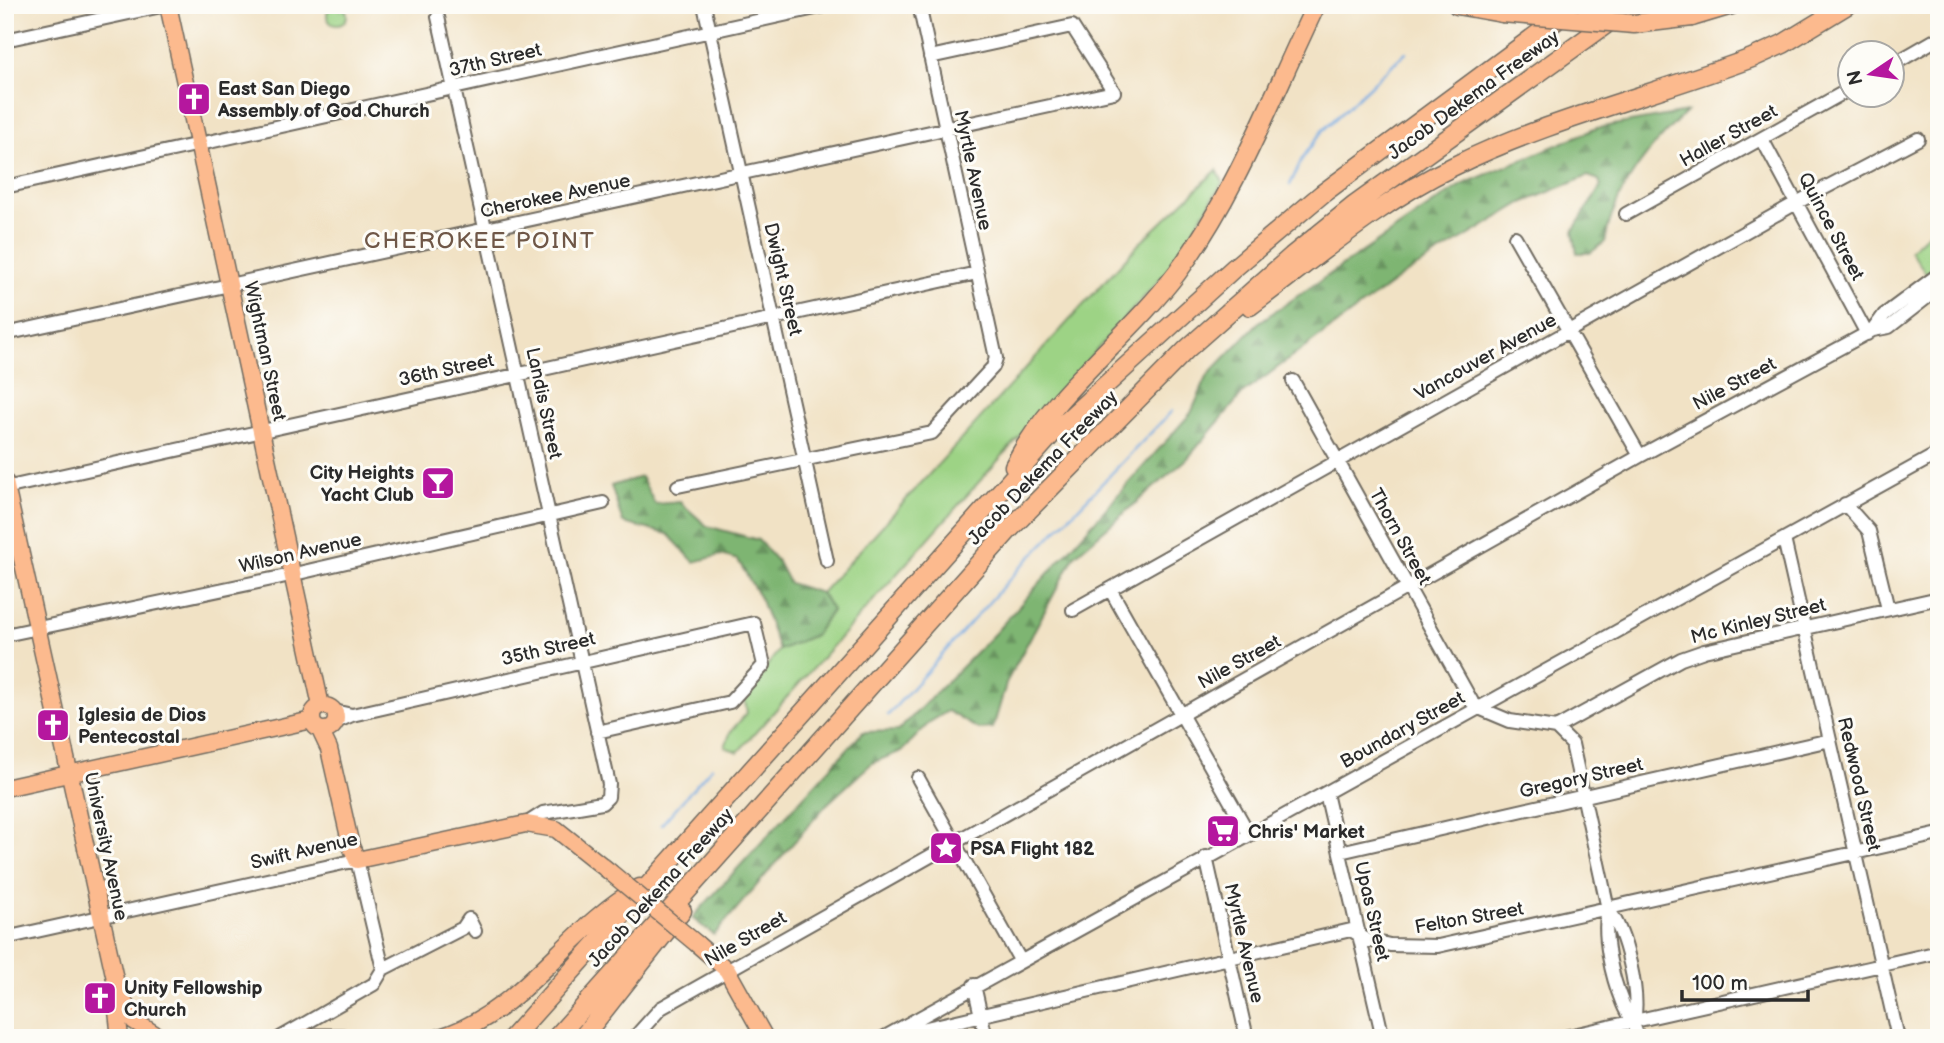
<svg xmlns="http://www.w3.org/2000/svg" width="1944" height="1043" font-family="'Balsamiq Sans',sans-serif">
<defs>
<pattern id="forest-firs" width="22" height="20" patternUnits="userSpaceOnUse" patternTransform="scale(1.75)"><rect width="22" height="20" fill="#7eb572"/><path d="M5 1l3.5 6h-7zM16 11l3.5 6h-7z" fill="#67935e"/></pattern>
<pattern id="park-tufts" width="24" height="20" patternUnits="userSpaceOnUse" patternTransform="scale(1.75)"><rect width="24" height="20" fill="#9dd385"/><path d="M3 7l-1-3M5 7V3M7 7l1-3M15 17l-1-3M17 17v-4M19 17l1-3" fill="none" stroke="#87b573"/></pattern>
</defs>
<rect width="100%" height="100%" fill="#fdfcf7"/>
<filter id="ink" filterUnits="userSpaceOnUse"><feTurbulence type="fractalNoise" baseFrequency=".0143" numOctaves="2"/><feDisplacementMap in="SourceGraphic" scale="14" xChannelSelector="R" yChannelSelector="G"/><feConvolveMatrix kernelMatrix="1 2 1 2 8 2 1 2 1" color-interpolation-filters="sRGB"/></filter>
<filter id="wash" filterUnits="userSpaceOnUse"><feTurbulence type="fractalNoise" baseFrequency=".00686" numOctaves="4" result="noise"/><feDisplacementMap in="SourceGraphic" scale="28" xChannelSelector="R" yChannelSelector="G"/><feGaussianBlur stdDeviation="1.57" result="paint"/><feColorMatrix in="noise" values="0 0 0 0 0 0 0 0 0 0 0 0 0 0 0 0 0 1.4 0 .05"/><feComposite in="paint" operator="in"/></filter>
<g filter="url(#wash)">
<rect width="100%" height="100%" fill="#f1e2c5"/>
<!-- grass -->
<path fill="#9dd385" stroke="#647f58" stroke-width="2" d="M1217 170 1223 182 1169 269 738 752 725 747 731 731 747 713 744 696 779 650 815 635 832 611 821 593 1138 245Z"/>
<!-- forest -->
<path fill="url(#forest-firs)" stroke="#54704e" stroke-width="2" d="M1686 112C1648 149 1614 189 1605 242L1590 253H1577L1573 231 1601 186 1599 180 1588 176 1522 203 1402 276 1243 393 1187 459 1075 555 1007 681 993 728 978 729 948 711 930 722 902 751 872 763 826 805 714 935 692 918 863 732 898 731 995 633 1191 413 1208 375 1258 323 1461 185 1597 128Z
M641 477 655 504 680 502 707 526 758 540 778 562 789 583 821 593 832 610 815 635 779 650 761 600 738 560 721 555 694 562 668 534 623 523 611 486Z"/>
<!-- park -->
<path fill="url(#park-tufts)" stroke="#647f58" stroke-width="2" d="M327 15a10 10 0 1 1 20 0a10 10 0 1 1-20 0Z
M1939 223V261L1927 275 1910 250Z"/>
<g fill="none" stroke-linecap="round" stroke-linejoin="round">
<!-- stream -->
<path stroke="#70a6de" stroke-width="2.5" d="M1290 185 1302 159 1322 131 1406 52
M888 715 1017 571 1172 411
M661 825 712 767"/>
</g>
</g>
<g filter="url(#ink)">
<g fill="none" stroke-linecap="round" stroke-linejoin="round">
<!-- minor casing -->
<g stroke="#706b61" stroke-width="16">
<path id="minor" d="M704 5 827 561
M438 17 609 784 608 797 602 803 543 813 526 824
M5 40 166 5
M1892 65 1937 39
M1762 139 1867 334
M5 187 829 5
M1626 214 1850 89
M1515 237 1640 456
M1873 330 1884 315 1939 274
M5 334 1114 92 1072 26 930 57
M1293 381 1472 702 1479 708 1510 721 1556 728 1681 659 1704 651 1939 598
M678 486 932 433 993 367 996 358 919 5
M5 488 977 273
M1845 504 1869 531 1888 609
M1784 539 1898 1038
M1110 589 1249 834
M1073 610 1798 202 1918 139
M5 635 277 578 603 503
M334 711 352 715
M336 722 352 715 754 623 764 665 730 702 597 732
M1556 728 1572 744 1608 909C1626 932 1640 993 1634 1021
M918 778 1020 960
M1326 793 1383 1038
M1340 852 1830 740
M1206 857 1247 1038
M1608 909C1602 936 1612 977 1622 1002 1627 1015 1635 1024 1638 1038
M5 938 357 860 383 969
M974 985 986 1038
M896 1035 1351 930 1367 940 1390 945 1438 946 1939 834
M280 1038 374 984 383 969 463 928 469 919 475 931
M634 1038 661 1008 1640 456 1873 330 1889 327 1939 288
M883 1038 1939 453
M1560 1038 1939 952"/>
</g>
<!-- major casing -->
<g stroke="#706b61" stroke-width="19">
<path id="major" d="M168 5 321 706
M5 482 117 988 134 1021 161 1038
M312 718a12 12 0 1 1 24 0a12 12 0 1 1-24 0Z
M320 730 329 749 351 846 357 860 526 824 556 829 610 872
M5 788 312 720
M697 944 727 970 765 1038
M115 993 120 1038"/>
</g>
<!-- highway casing -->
<g stroke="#706b61" stroke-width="21">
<path id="highway" d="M1457 5 1502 13
M1692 17 1732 5
M1250 306C1315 258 1379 202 1452 167 1547 120 1653 95 1752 58L1783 44 1847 5
M1014 466C1052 392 1126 340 1177 273 1237 192 1272 96 1316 5
M305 1038H343
M440 1038C522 1014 567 928 640 888
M512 1038 1052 434 1234 268 1322 194 1577 5
M556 1038 1007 532 1187 349 1292 256 1355 205 1633 5
M582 1038 682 911"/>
</g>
<!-- minor -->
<use href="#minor" stroke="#fff" stroke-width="12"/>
<!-- major -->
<use href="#major" stroke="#fcba8e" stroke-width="16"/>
<!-- highway -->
<use href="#highway" stroke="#fcba8e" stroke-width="18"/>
<!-- major-bridge casing -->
<g stroke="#706b61" stroke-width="19" stroke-linecap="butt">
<path id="major-bridge" d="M610 872 697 944"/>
</g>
<!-- highway-bridge casing -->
<g stroke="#706b61" stroke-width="21" stroke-linecap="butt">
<path id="highway-bridge" d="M1502 13 1634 24 1692 17"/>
</g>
<!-- major-bridge -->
<use href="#major-bridge" stroke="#fcba8e" stroke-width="16"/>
<!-- highway-bridge -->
<use href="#highway-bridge" stroke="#fcba8e" stroke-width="18"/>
</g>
</g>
<!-- icons -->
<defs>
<g id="church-square" transform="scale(1.75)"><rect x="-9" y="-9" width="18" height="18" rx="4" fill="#b5179e" stroke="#fdfcf7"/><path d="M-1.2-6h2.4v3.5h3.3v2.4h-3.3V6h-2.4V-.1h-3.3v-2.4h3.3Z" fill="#fff"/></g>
<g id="bar-square" transform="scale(1.75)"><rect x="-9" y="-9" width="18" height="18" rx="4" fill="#b5179e" stroke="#fdfcf7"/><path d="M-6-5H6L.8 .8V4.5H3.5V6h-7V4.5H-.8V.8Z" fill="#fff"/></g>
<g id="supermarket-square" transform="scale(1.75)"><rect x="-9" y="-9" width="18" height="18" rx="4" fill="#b5179e" stroke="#fdfcf7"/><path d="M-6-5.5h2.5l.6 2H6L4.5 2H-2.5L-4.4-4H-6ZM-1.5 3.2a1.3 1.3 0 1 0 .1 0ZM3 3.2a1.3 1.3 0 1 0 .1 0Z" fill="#fff"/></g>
<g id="sight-square" transform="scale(1.75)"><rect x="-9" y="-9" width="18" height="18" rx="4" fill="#b5179e" stroke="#fdfcf7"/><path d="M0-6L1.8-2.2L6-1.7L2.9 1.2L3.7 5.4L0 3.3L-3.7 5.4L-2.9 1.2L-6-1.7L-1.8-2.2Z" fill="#fff"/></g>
</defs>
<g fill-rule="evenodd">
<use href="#church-square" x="194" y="99"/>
<use href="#bar-square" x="438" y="483"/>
<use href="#church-square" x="53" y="725"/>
<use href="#supermarket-square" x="1223" y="831"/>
<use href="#sight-square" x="946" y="848"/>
<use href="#church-square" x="100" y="998"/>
</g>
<g text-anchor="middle" stroke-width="6" stroke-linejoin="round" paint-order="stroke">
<!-- street labels -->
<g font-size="19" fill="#2b2b2b" stroke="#fdfcf7">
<text transform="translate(495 59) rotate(-13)" y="7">37th Street</text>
<text transform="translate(1473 94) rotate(-36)" y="7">Jacob Dekema Freeway</text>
<text transform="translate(1728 135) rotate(-29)" y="7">Haller Street</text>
<text transform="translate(974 170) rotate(78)" y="7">Myrtle Avenue</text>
<text transform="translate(555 195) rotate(-12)" y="7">Cherokee Avenue</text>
<text transform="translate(1832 226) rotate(62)" y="7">Quince Street</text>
<text transform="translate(784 279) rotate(77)" y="7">Dwight Street</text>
<text transform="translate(266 351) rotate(78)" y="7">Wightman Street</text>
<text transform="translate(1485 356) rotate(-29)" y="7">Vancouver Avenue</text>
<text transform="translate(446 369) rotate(-12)" y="7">36th Street</text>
<text transform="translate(1734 383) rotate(-28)" y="7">Nile Street</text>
<text transform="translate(545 403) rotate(78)" y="7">Landis Street</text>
<text transform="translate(1042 467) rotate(-46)" y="7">Jacob Dekema Freeway</text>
<text transform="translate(1401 536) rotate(61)" y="7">Thorn Street</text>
<text transform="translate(300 552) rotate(-13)" y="7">Wilson Avenue</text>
<text transform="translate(1758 620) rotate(-14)" y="7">Mc Kinley Street</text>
<text transform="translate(548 648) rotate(-13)" y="7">35th Street</text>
<text transform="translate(1239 661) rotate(-29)" y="7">Nile Street</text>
<text transform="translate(1402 729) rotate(-29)" y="7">Boundary Street</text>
<text transform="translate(1581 777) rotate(-13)" y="7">Gregory Street</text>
<text transform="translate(1860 784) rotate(77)" y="7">Redwood Street</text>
<text transform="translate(107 846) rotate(78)" y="7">University Avenue</text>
<text transform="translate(304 850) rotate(-13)" y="7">Swift Avenue</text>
<text transform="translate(660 887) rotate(-48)" y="7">Jacob Dekema Freeway</text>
<text transform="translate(1373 911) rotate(77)" y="7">Upas Street</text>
<text transform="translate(1469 917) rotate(-10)" y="7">Felton Street</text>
<text transform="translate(745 938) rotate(-30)" y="7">Nile Street</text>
<text transform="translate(1245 943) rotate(77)" y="7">Myrtle Avenue</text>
</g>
<!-- poi labels -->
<g font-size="19" font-weight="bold" fill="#2b2b2b" stroke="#fdfcf7" text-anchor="start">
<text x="218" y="95">East San Diego<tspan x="218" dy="22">Assembly of God Church</tspan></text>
<text x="414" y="479" text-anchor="end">City Heights<tspan x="414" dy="22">Yacht Club</tspan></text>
<text x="78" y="721">Iglesia de Dios<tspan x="78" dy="22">Pentecostal</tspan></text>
<text x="1248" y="838">Chris' Market</text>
<text x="970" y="855">PSA Flight 182</text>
<text x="124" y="994">Unity Fellowship<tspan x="124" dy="22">Church</tspan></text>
</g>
<!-- quarter labels -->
<g font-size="23" letter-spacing="2" fill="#6f5747" stroke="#fdfcf7">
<text x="480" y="248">CHEROKEE POINT</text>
</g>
</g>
<!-- margin -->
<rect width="1944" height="1043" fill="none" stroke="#fdfcf7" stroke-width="28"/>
<!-- north arrow -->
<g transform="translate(1871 74) rotate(257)"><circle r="33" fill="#fdfcf7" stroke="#a9a8a5" stroke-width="2"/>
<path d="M0-5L12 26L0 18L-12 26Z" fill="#b5179e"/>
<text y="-10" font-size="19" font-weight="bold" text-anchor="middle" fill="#2b2b2b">N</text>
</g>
<!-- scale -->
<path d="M1682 990v10h126v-10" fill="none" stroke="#2b2b2b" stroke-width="3.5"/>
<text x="1692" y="990" font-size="21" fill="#2b2b2b" stroke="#fdfcf7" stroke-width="5" paint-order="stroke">100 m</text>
</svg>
